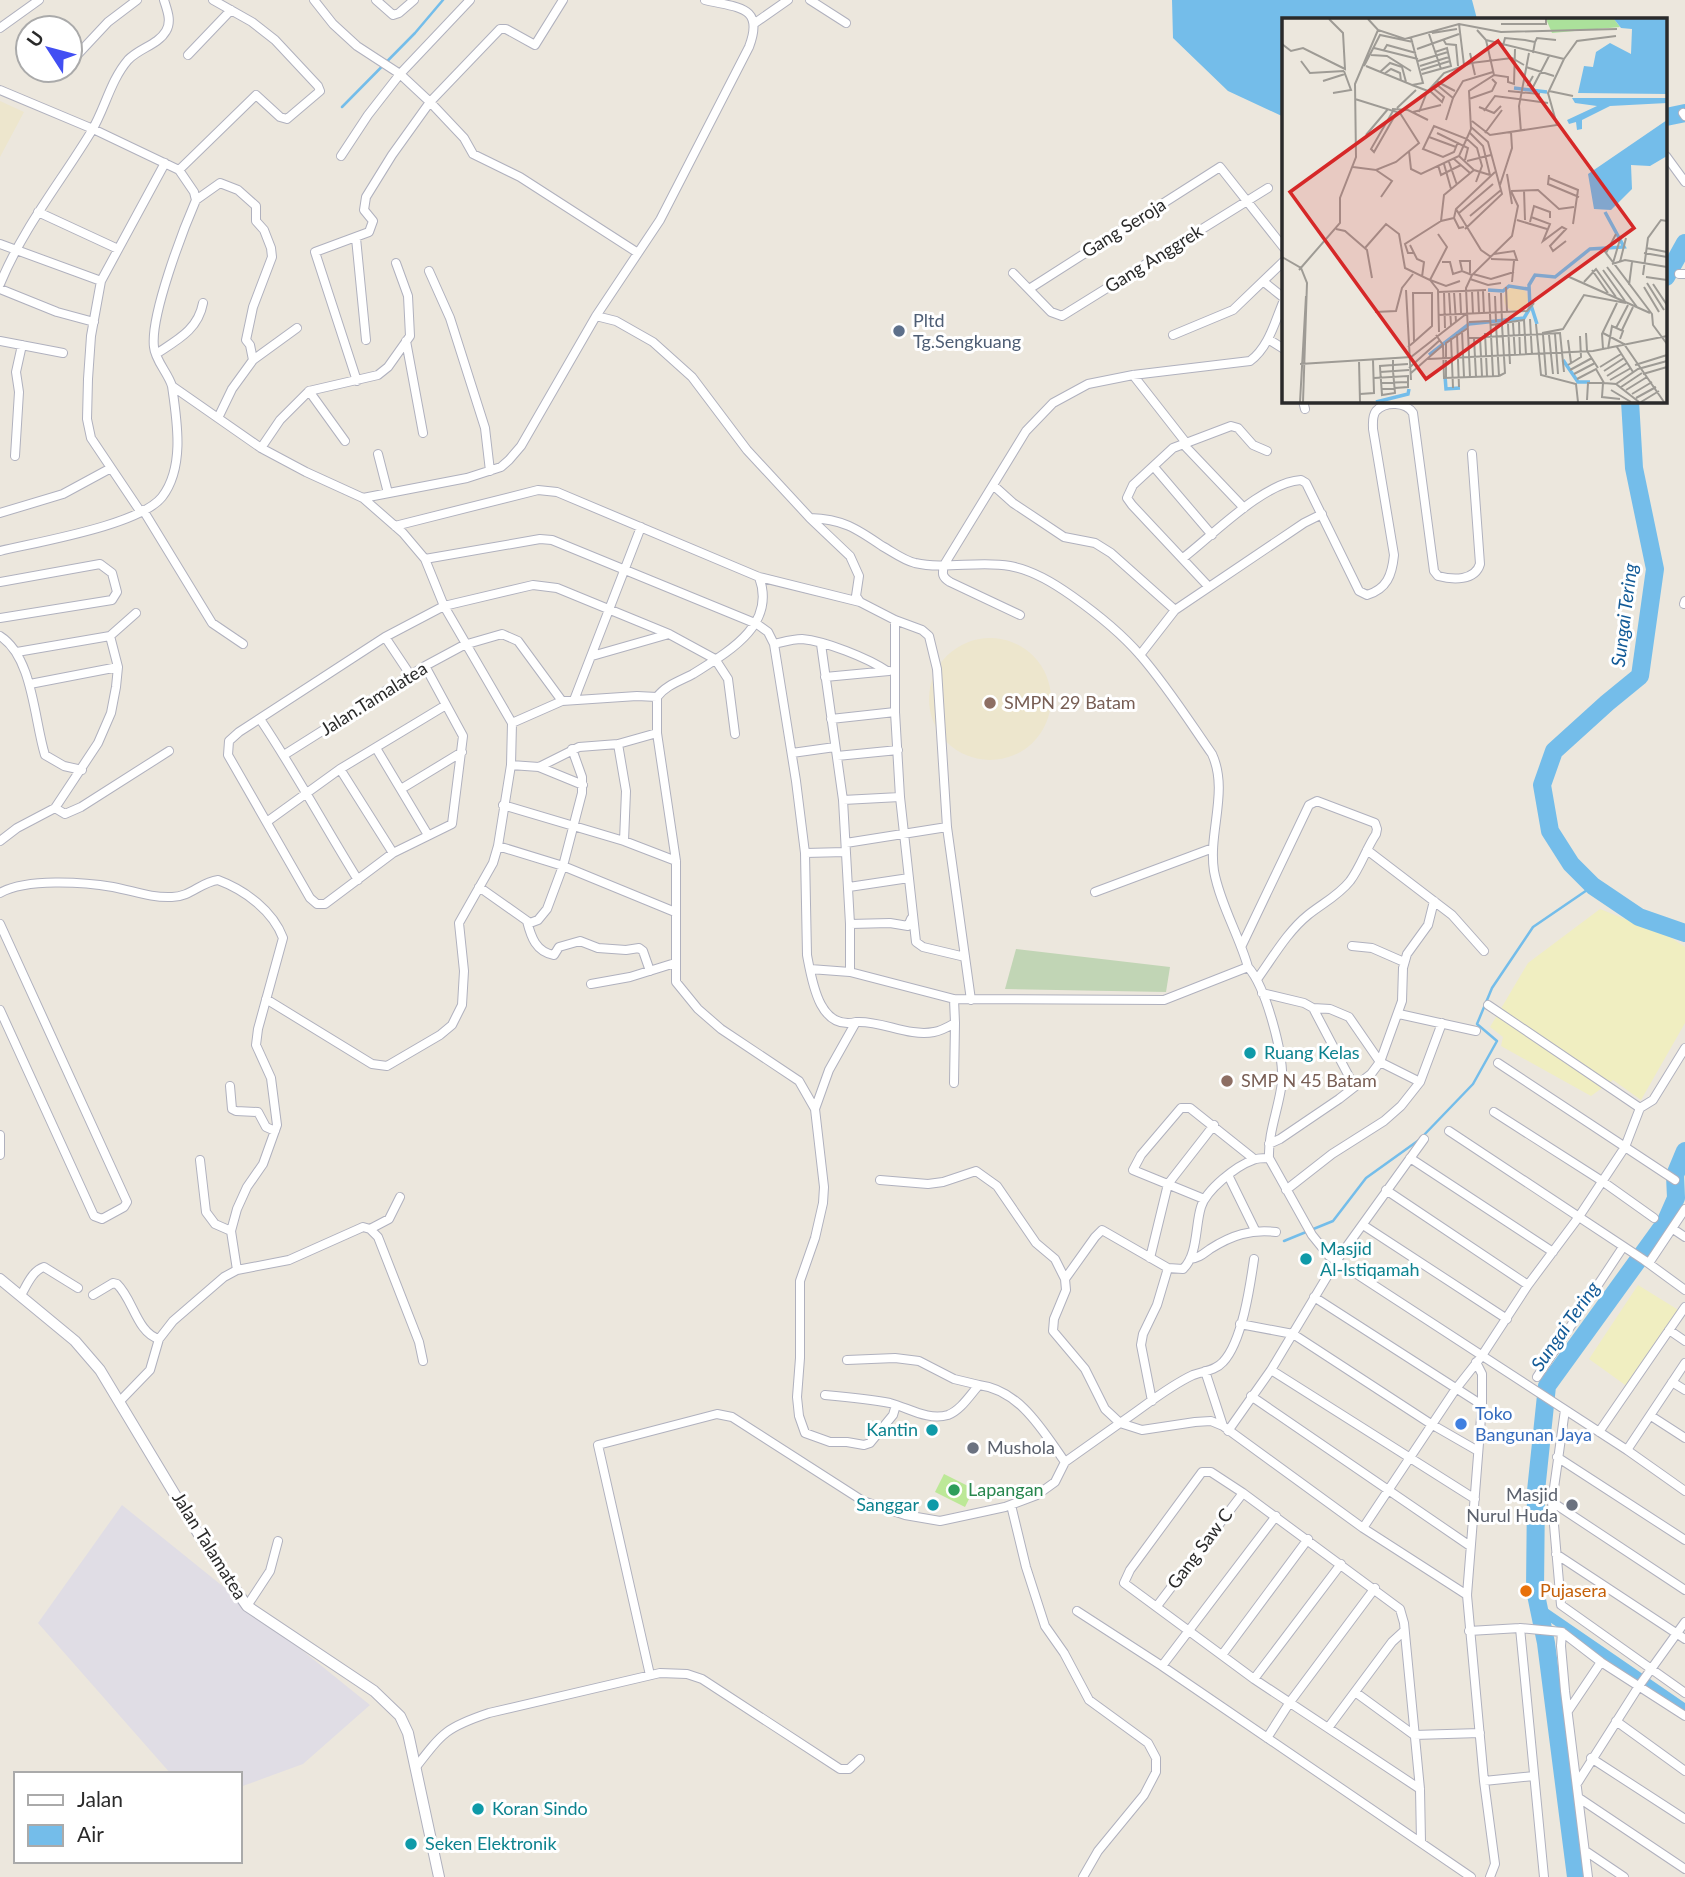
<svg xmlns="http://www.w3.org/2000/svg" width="1685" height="1877" font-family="Lato,sans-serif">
<rect width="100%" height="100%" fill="#ece7dd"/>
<!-- industrial -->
<path fill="#e0dde5" d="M122 1505 370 1705 303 1764 240 1787V1774H171L38 1623Z"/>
<!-- education -->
<path fill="#ede6cd" d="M0 101 24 112 0 157Z
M929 699a61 61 0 1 1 122 0a61 61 0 1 1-122 0Z"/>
<!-- sand -->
<path fill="#f0eec1" d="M1600 909 1670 937 1685 947V1023L1641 1100 1613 1080 1591 1096 1501 1046 1503 1037 1490 1027 1528 963Z
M1638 1285 1680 1311 1628 1387 1589 1359Z"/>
<!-- cemetery -->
<path fill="#c1d5b5" d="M1016 949 1170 967 1166 992 1005 989Z"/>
<!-- pitch -->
<path fill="#bce897" d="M944 1474 974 1489 965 1507 935 1492Z"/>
<!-- water -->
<path fill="#74bdea" d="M1172 0H1472L1477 19H1284V117L1228 91 1173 38Z"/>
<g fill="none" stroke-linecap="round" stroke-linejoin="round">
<!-- stream -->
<path stroke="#74bdea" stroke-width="2.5" d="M342 107 415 33 443 0
M1423 1136 1473 1084 1497 1041 1477 1024 1492 988 1533 927 1593 886
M1284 1241 1333 1221 1366 1178 1419 1140"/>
<!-- canal -->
<path stroke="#74bdea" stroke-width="10" d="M1683 932 1685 931
M1538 1608 1685 1709"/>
<!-- river -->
<path stroke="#74bdea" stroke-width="18" d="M1666 117 1685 113
M1666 277 1685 243
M1630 401 1634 468 1655 569 1640 676 1607 703 1554 751 1542 785 1550 831 1571 864 1593 886 1639 917 1685 933
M1576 1877 1546 1643 1535 1590 1536 1491 1547 1386 1665 1223 1676 1198 1675 1175 1685 1151"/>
<!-- minor casing -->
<g stroke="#b0b1be" stroke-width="10">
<path id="minor" d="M314 0 333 24 357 46 400 74 430 102 464 138 473 154 520 177 638 253
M376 0 393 15 399 13 414 0
M810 0 846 23
M755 23 788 0
M0 28 39 0
M70 52 79 53 108 22 137 0
M188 55 231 10
M0 90 93 129 179 170 194 192 196 200C183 230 150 316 154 347 155 360 168 373 172 386L261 448 306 472 363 498 403 533 425 559 444 606 512 723 511 765 498 846 493 863 459 923 464 971 462 1005 452 1025 440 1035 387 1066 372 1064 266 999
M1683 113 1685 116
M341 156 368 115 400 74 470 0
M1666 156 1685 182
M179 170 256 95 280 117 287 119 320 91 318 86 275 40 252 22 213 0
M196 200 220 183 238 190 256 206V221L264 230 271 248 272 257 253 307 246 340 250 345 253 360 232 389 218 418
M38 212 118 249
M356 238 366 340
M0 244 101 281
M429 271 450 318 485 428 490 471
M1013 273 1051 312 1062 316 1268 188
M1679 274H1685
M1264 282 1284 298
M0 284C23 228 60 183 91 132 105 109 110 81 128 60 139 48 158 45 166 31 172 21 167 10 164 0
M0 289 57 312 94 322
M1029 289 1220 167 1284 248
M596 316 616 321 653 342 692 377 747 450 810 518 850 556 859 576 856 596 860 602
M1173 335 1233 310 1284 261
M1268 339 1284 349
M0 341 63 353
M406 341 423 433
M156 354C177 340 198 330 203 303
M253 360 297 328
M1133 375 1187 444
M357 381 315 252 369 232 373 221 364 210 366 197 392 155 430 102 500 29H506L535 45 563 0
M309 391 378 375 388 367 410 336 408 296 396 263
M1303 401 1305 409
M1184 445 1244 508
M261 448 280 420 309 391 345 441
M378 454 388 493
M15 456 19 392 16 372 22 345
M1154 467 1212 535
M993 485 1013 503 1064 537 1095 543 1111 553 1175 610
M363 498 467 478 501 467 509 460 521 446 596 316 660 220 749 47C765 5 737 8 705 0
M143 510 212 623 243 644
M140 511 91 438 87 419 88 379 91 336 101 281 165 163
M0 513 63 494 111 468
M810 518C842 519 856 528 882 546 893 552 903 560 915 563 946 570 979 560 1010 566 1033 570 1054 583 1072 596 1096 613 1121 633 1140 655 1167 686 1189 721 1212 754 1229 791 1208 832 1214 871 1220 904 1239 935 1248 967 1266 987 1284 1055 1282 1082 1279 1108 1268 1132 1269 1158L1312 1235 1329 1256 1627 1450 1685 1491
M395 526 538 490 557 492 759 577 860 602 895 620 922 630 929 636 937 669 947 827 971 1000
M0 551C37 542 140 525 162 497 185 467 177 421 172 386
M1183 558C1213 535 1264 482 1301 480L1306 483 1359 591 1367 595C1387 589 1392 575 1394 555L1373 429C1373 423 1372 416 1376 411 1386 401 1406 402 1413 413L1434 571 1438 576C1453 580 1475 581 1480 564L1472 454
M425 559 540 539 552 540 757 624 768 632 774 644 796 781 805 853 807 955C812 981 819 1031 856 1022
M0 582 100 564 112 573 117 592 112 600 0 618
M1208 586 1132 505 1127 498 1133 485 1173 448 1231 426 1238 428 1253 445 1267 451
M1684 604 1685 601
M1020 615 950 582C942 577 942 574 944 565L1026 431 1053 403 1088 384 1133 375 1250 361C1269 347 1275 321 1284 300
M895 620V712L900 797 916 942 923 947 965 957
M0 636C33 657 34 720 45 755L64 766 82 770
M385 637 411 676
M774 644C783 642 793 639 802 639 825 641 868 658 887 671
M821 644 843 800 850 924V972
M17 652 110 636
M1140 655 1175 610 1304 523 1322 514
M592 656 669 634
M425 666 463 736 452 824 393 853 325 904H317L310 898 228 755 229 741 239 732 385 637 444 606 533 585 557 588 669 634 715 659 728 679 735 734
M825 677 889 671
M30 684 118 667
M657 697V733L676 861V982L698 1009 721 1029 799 1081 815 1109 824 1187 823 1203 815 1238 800 1281V1358L797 1397 799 1416 805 1433 830 1442H847L864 1445 870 1443 893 1415 896 1405
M574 700 641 527
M260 719C295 771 325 827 358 880
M831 719 895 712
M512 723 562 701 637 696 657 697C666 685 680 681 693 674 728 652 777 625 759 577
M618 744 626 791 624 841
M376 748 428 835
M792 753 835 747
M284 755 425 666 464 645 502 634 518 641 562 701
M837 756 898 750
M511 765 539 767 579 747 618 744 657 733
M539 767 583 785
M340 769 393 853
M401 789 462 752
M843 800 900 797
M503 805 624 841 676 861
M55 808 65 814 81 807 169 751
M268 821 340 769 446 705
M0 841 17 828 55 808 98 743 111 713 116 687 118 667 110 636 136 613
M846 843 947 827
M498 846 563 866 675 912
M1367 850 1452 915 1484 951
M805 853 846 852
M479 887 530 923 538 920 547 909 563 866 582 793V777L572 749
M849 887 909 878
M1095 892 1213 848
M0 893C26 878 84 882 113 887 134 891 151 898 172 897 190 897 201 882 218 880 245 890 273 911 283 938L258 1029 256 1045 271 1078 277 1125 263 1164 247 1187 237 1209 231 1231 237 1270 224 1277 173 1321 159 1339 150 1370 120 1401
M527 921C531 937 536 952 554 955L559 947 580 941 598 948 626 950 639 948 643 951 650 971
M0 924 127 1202 124 1207 102 1219 94 1216 0 1010
M850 924 890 923 908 926 911 919
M1242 945 1309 805 1317 801 1375 823 1377 829 1376 834C1366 849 1361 866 1350 881 1338 896 1323 903 1308 915 1288 931 1273 957 1258 978
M1352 946 1372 948 1404 962
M810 969 850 972 954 999 1164 1000 1248 967
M591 984 630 977 675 963
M1262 993 1304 1003 1313 1008 1354 1086
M1488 1005 1640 1108
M1313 1008 1330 1009 1349 1017 1380 1062 1420 1082
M1399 1014 1476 1031
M1498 1063 1675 1180
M954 1083 955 1023
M230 1086 232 1109 236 1111 258 1112 266 1127 275 1131
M815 1109 829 1070 856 1022C881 1020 908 1037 934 1032 941 1031 948 1027 955 1023L954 999
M1494 1112 1602 1181 1654 1218
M1449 1131 1644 1260 1685 1290
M0 1135V1155
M1269 1144 1280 1139 1339 1099 1371 1074 1380 1062 1402 1001 1403 968 1407 954 1428 925 1434 901
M1410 1158 1553 1252
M200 1160 206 1212 215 1224 231 1231
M1228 1175 1255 1230
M880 1180 928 1184 943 1182 976 1171 997 1186 1036 1243 1055 1259 1065 1279 1066 1290 1054 1319 1053 1331 1085 1369 1105 1409 1120 1423C1144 1407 1167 1387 1193 1375 1203 1371 1215 1371 1223 1362 1242 1342 1250 1287 1254 1259
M1286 1190 1332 1154 1384 1121 1401 1106 1420 1082 1442 1023
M1386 1190 1528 1285
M1204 1199 1133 1170 1141 1155 1181 1108H1190L1254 1159
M1363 1225 1507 1319
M370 1229 389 1219 400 1197
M1673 1229 1685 1237
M1150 1258 1168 1184 1214 1125
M1190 1259C1199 1258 1203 1254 1210 1249 1232 1235 1251 1229 1276 1232
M1649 1263 1685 1209
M237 1270 289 1260 363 1227 370 1229 378 1237 419 1342 423 1361
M1065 1279 1095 1237 1102 1230 1168 1268 1183 1269C1198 1255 1195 1226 1201 1207 1206 1190 1236 1166 1253 1160 1257 1158 1264 1158 1269 1158
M21 1295C27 1285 32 1271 44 1267L78 1288
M93 1295 113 1283 117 1284C133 1299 137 1333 159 1339
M1314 1297 1482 1405
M1240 1324 1293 1334 1431 1424 1478 1451
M1669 1330 1685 1341
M847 1360 895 1358 919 1361 954 1379 979 1385
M1476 1362 1482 1374V1405L1467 1595 1484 1781 1495 1864 1490 1877
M1271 1370 1475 1499
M1205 1371 1223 1426
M1537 1377 1623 1247
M1672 1382 1685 1390
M825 1395C847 1397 869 1399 890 1403 909 1408 928 1421 948 1415 961 1410 970 1395 979 1385 1020 1390 1043 1431 1065 1462
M1251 1396 1470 1546
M1152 1401 1141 1345 1143 1334 1157 1305 1168 1268
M1565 1410 1552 1502 1561 1605 1685 1693
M1651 1416 1685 1438
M1228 1431 1271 1370 1337 1260 1424 1139
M1599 1432 1685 1307
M1627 1450 1685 1363
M1557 1457 1685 1540
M1552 1502 1685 1590
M1011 1505 1026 1567 1045 1626 1064 1653 1089 1700 1148 1743 1156 1758V1772L1144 1795 1098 1851 1083 1877
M1363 1528 1455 1390 1481 1357 1528 1285 1578 1218 1625 1147 1640 1108 1653 1100 1685 1048
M1556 1554 1685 1639
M247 1606 270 1571 278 1541
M1157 1606 1243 1493
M1077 1611 1162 1666 1471 1877
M1520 1628 1544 1877
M1469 1631 1520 1628 1562 1632 1601 1662 1685 1716
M1562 1632 1561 1646 1565 1691 1588 1877
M1222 1655 1308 1539
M1162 1666 1276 1516
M650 1675 598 1445 717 1414 732 1417 863 1501 905 1515 940 1521 1005 1507 1037 1495 1055 1482 1065 1462 1120 1423 1142 1430 1195 1422 1211 1421 1223 1426 1363 1528 1467 1595
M1254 1679 1341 1564
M1355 1692 1414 1735 1480 1733
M1568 1711 1601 1662
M1616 1721 1685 1771
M1328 1728 1392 1642 1404 1631
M1267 1738 1290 1702 1375 1588
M1591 1758 1685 1819
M416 1767C443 1732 447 1727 489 1713L660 1673 687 1674 702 1679 840 1769H849L860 1759
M1484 1781 1534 1776
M1578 1782 1639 1686 1685 1622
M1420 1789 1254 1679 1124 1583 1130 1570 1202 1472H1211L1243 1493 1400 1609 1404 1623 1420 1789 1421 1842
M1579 1798 1685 1869
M1587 1852 1624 1877"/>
</g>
<!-- tertiary casing -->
<g stroke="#b0b1be" stroke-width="12">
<path id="tertiary" d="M0 1279 75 1341 100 1370 210 1553 247 1606 374 1691 400 1716 408 1733 439 1877"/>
</g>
<!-- minor -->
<use href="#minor" stroke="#fff" stroke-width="8"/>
<!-- tertiary -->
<use href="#tertiary" stroke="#fff" stroke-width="10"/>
</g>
<!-- markers -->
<circle fill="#5c6f8a" stroke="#fff" stroke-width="2.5" cx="899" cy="331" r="7"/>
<g fill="#8d6e63" stroke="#fff" stroke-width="2.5">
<circle cx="990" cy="703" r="7"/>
<circle cx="1227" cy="1081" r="7"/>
</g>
<g fill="#0f9aa8" stroke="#fff" stroke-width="2.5">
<circle cx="1250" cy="1053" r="7"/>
<circle cx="1306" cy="1259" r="7"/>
<circle cx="932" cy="1430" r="7"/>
<circle cx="933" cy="1505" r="7"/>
<circle cx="478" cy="1809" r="7"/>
<circle cx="411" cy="1844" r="7"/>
</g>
<circle fill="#3f7fe0" stroke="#fff" stroke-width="2.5" cx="1461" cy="1424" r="7"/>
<g fill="#6b7280" stroke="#fff" stroke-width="2.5">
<circle cx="973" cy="1448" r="7"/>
<circle cx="1572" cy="1505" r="7"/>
</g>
<circle fill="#2e9e5b" stroke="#fff" stroke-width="2.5" cx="954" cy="1490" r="7"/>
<circle fill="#e8710a" stroke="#fff" stroke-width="2.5" cx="1526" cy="1591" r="7"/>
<g text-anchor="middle" stroke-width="6" stroke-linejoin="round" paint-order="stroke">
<!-- street labels -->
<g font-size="18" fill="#2a2a2a" stroke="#fff">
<text transform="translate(1124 228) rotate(-32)" y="6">Gang Seroja</text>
<text transform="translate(1154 259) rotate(-32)" y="6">Gang Anggrek</text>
<text transform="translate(374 699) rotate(-32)" y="6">Jalan.Tamalatea</text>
<text transform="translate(209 1546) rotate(58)" y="6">Jalan Talamatea</text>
<text transform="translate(1200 1549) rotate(-53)" y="6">Gang Saw C</text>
</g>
<!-- service labels -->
<g font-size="18" fill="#4e5e75" stroke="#fff" text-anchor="start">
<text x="913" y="327">Pltd<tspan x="913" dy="21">Tg.Sengkuang</tspan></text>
</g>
<!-- education labels -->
<g font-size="18" fill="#785e54" stroke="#fff" text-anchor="start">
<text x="1004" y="709">SMPN 29 Batam</text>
<text x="1241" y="1087">SMP N 45 Batam</text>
</g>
<!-- culture labels -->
<g font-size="18" fill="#0d838f" stroke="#fff" text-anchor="start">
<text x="1264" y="1059">Ruang Kelas</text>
<text x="1320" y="1255">Masjid<tspan x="1320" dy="21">Al-Istiqamah</tspan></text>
<text x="918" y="1436" text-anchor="end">Kantin</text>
<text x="919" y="1511" text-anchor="end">Sanggar</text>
<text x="492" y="1815">Koran Sindo</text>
<text x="425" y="1850">Seken Elektronik</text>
</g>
<!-- shop labels -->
<g font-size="18" fill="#366cbe" stroke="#fff" text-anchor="start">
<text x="1475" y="1420">Toko<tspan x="1475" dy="21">Bangunan Jaya</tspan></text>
</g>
<!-- worship labels -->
<g font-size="18" fill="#5b616d" stroke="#fff" text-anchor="start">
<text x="987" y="1454">Mushola</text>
<text x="1558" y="1501" text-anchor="end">Masjid<tspan x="1558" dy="21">Nurul Huda</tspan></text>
</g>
<!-- leisure labels -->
<g font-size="18" fill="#27864d" stroke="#fff" text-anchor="start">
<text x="968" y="1496">Lapangan</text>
</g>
<!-- food labels -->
<g font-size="18" fill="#c56008" stroke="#fff" text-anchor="start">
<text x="1540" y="1597">Pujasera</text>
</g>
<!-- water labels -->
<g font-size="19" font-style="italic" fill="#125a97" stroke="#fff">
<text transform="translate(1624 615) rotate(-83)" y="7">Sungai Tering</text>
<text transform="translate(1565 1326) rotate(-55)" y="7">Sungai Tering</text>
</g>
</g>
<!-- overview -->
<g transform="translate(1282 18)">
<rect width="385" height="385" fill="#ece7dd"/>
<path d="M264 1H332L338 9 270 15Z" fill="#abe19b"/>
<path d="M222 281a12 12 0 1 1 24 0a12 12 0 1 1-24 0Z" fill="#f0eec1"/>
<path d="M332 1H385V76L296 75 302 48 311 49 314 34 328 25 349 36 350 11 339 10ZM290 80H385V85L328 88 300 102V111L295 112 294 104 287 106 285 102 315 88 293 85ZM385 102V138L368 148 349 147 350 171 329 192 312 191 306 156Z" fill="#74bdea"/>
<path fill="none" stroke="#74bdea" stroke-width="3.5" d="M232 70 265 74M206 272 221 273 227 268 246 271M248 284 255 306M147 337 187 306 242 300 248 290 247 267 253 257 273 259 308 231 342 229 323 194M281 342 296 364H308M163 358 164 371 178 370M94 384 126 376 127 371"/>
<path fill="none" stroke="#9e9b95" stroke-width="2" d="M86 1 96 12 123 21 177 6 219 14 335 11M177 6 182 47M219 6H264V1M150 15 175 11M147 16 159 51M161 21 164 26 174 27 176 48M253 24 255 20 274 22M0 26 9 33 21 30 63 51 61 15 47 1M221 28 223 20 243 22 253 24 251 35M92 30 136 41M135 31 177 16M102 32 105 27 134 35M188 35 193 57M89 37 105 38 129 53M282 41 295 23 334 18M19 43 28 55 62 53M136 43 166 34M82 48 98 17 131 24M84 48 130 67 141 65 129 20M138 48 167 39M244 49 272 58M139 52 168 43M98 54 108 45 120 49 124 64M102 56 109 51 118 55 119 63M140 56 169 48 165 30 153 34M212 57 226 59V64L232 66 233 31M251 58 246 67 251 69 267 38M41 63 63 56M154 63 173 73M154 66 171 80M130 67 146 73 162 55 189 45 230 40 242 47M148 73 160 84 162 79 151 70M226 73 258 76M267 73 291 78M51 75 69 72 62 53M171 80 181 63 211 54M187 81 210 73 214 65 210 61M197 89 212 95 219 88M115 90 134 72M110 91 126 92 146 102M111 93 89 131 92 134 115 94M202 93 213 78 266 85M131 94 159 87M137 94 145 74M164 102 171 80M190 103 208 117 275 107 266 75 282 41 204 22M239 114 237 88 247 35M155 115 186 130 183 142M188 115 201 128 208 157M203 115 220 92M84 117 106 91M147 119 174 129M176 124 172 134 161 139 141 131 152 108 185 121 195 130 200 148 194 164M127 133 129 151 139 156 177 138 189 111 187 73 212 57 204 22 195 12M177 138 192 152 208 157M172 141 188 155M185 143 209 137M167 144 175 167M162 146 169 171M156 147 159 157 179 147M71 149 94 152 114 144 137 125 118 95 73 81M94 152 110 163 99 179M225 156 230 186M267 157 266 166 297 179M267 160 296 172 291 206M218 167 230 130 229 114M242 172 243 202M229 173 256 172 277 191 292 189M174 191 199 232 209 239M177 195 211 166M188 198 219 172M249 199 268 206 261 223 280 209 284 211 268 228 271 233 284 223M172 200 174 191 213 154M235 202 265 211M159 203 172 200 177 210 182 209M248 204 252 188 268 194V200M54 211 63 213 85 232 90 260M183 211 220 176 206 124 189 109M156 216 165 229 148 262 164 268 178 263M128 227 135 241 142 244 140 259M83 230 104 206 117 216 123 250 148 262 156 272 157 314M364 230 385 234M321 231 370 296 371 307 385 326M132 235H126L123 226 159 203 162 177 192 152M324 235 334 216M362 235 385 239M0 239 19 250 25 265 21 384M209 241 235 242 232 233 212 236M160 244H168L171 256 180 253 190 257M338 244 344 220M331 245 339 218M330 246 343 242 385 249M325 249 355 289M17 252 58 205V180L74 139 73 66 96 12M180 252 178 243H188V255M310 252 326 275M321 252 343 283M191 256 209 261 232 254M361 257 366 220 379 202 385 203M285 258 368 295M364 259 385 262M188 261 206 267 219 265M230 264 232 243M302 264 314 251 334 279M365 265 382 292M371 266 385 287M347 267 350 244M224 269 225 294M362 269 377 294M124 272 129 362M196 272 197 295M178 273 179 295M190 273 191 296M201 273 202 296M156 274 204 272M162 274 163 310M167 274 169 307M172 274 174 304M207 275 211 358M219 275 220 304M213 278 214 304M93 294 114 293 120 270 131 256M156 297 245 293 252 285M248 301 250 337M187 304 208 303M237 304 238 336M231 305 233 337M226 306 228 346M254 306 259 357 294 366 296 384M209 307 242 302 244 337M214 307 217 358M334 310 346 287M340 312 351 289M180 313 182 359M203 315 205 358M260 315 281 311 302 277 344 285M304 315 305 333 316 350M321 315 342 326 382 384M175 316 177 369M273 316 276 356M154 317 161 327 162 360 217 358M261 317 264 357M267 317 271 356M198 319 200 358M169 320 171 370M186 320 278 315 282 354M192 320 194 359M286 322 289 345M126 329 132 324 150 308V275H131L132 324M335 329 351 354M321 331 320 316 335 285M326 331 330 308 341 313 338 321M111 340V353L113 375 100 377 98 349V348L111 347 126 346M146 341 311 333 385 318M77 342 78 384M18 346 129 339 184 296M286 347 299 339 298 318M353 347 385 337M318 349 339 336M127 350 158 322M288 352 310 340M322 353 342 340M98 354 127 352M129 355 161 327M292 356 313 345M361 356 385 349M217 358 223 355 220 307M325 358 345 345M164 359V325L186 310M188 359 184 270 190 257 230 218 236 188 229 173M92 360 126 358V369L99 371M295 361 314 351 322 365 334 366 357 384M328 362 349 350M99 365 126 364M334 366 356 351 385 343M339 369 360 355M329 372 349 384M344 372 365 359M78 376 92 375 91 342M350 376 370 364M354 380 374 369M305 382 306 365H321L320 379 338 381M18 384 24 278M359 384 377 373"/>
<path fill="#d62828" fill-opacity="0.15" stroke="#d62828" stroke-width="3.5" d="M216 23 352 210 144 361 8 174Z"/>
<rect width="385" height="385" fill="none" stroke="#2a2a2a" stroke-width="3.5"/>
</g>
<!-- legend -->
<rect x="14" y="1772" width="228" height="91" fill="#ffffff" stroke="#aaaaaa" stroke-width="2"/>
<rect x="28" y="1795" width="35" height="10" fill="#ffffff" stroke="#aaaaaa" stroke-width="2"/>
<text x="77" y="1807" font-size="21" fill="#2a2a2a">Jalan</text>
<rect x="28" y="1825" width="35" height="21" fill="#74bdea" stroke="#aaaaaa" stroke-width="2"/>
<text x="77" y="1842" font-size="21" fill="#2a2a2a">Air</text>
<!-- north arrow -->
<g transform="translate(49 49) rotate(306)"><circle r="33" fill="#ffffff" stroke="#aaaaaa" stroke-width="2"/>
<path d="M0-5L12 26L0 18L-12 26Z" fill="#424ff3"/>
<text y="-10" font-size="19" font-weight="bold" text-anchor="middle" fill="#2a2a2a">U</text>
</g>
</svg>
